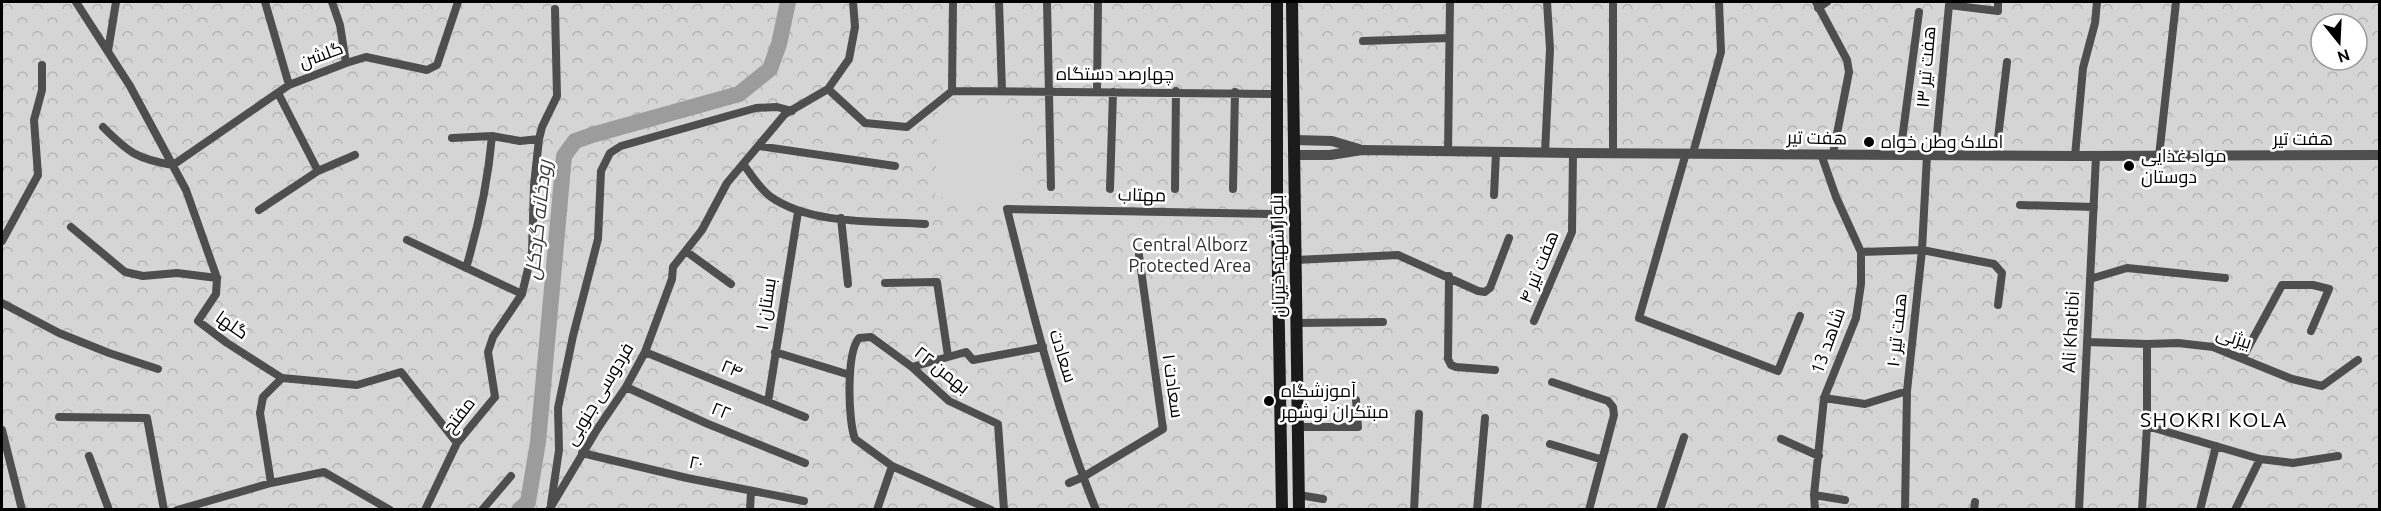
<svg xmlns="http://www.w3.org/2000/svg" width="2381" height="511" font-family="Ubuntu,Cairo,sans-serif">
<defs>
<pattern id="park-crowns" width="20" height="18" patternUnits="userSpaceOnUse" patternTransform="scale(1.5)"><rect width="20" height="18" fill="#d5d5d5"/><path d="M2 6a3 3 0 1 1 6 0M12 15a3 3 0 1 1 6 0" fill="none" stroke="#b5b5b5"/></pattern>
</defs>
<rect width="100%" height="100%" fill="#fff"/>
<!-- park -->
<path fill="url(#park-crowns)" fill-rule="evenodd" d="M2 2H2379V509H2ZM2321 24H2357V60H2321Z"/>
<!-- garden -->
<path fill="#d5d5d5" d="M938 104 1021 107 1017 200 935 197Z"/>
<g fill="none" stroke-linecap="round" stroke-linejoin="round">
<!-- river -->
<path stroke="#9c9c9c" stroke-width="16" d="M519 510 528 502 538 442 564 156 575 141 592 135 739 94 770 69 779 44 788 2"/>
<!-- minor -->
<path stroke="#4e4e4e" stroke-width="8" d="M76 2 130 86 186 190 217 278 216 294 198 321 227 343 282 378 357 385 401 372 457 443
M265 2 289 85
M332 2 340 25 346 63
M999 2 1002 90
M1047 2 1051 187
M1613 2V153
M1816 2 1847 60 1849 72 1833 154
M1818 8 1827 2
M1363 41 1449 38
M108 51 116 2
M828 89 865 123 907 127 952 91
M952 91 1278 94
M952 91 953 2
M1097 91 1098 2
M278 93 318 171
M103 127C129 153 137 159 173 165L289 85 346 63 366 57 427 70 437 65 458 2
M492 136 520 141 539 139 542 127 557 96 555 9
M452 138 492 136C488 181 479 224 466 268
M759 146 895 166
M1448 152 1450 2
M1545 153 1550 49 1547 2
M1686 153 1639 318 1778 371 1800 316
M1693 153 1721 52 1719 2
M1900 155 1919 12
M1935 155 1949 5 1998 11V2
M1996 155 2007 62
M2075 156 2083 68 2095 23 2097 2
M2159 156 2176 2
M744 165C752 176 760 189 771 197 811 225 877 221 925 224
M1110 189 1113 92
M1175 189 1176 91
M1233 189 1235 92
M1494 195 1496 153
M2020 205 2094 207
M259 210 318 171 355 155
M841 218 848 284
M71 227 125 272 143 276 177 273 217 278
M407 240 522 294 493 337 488 352 495 397 457 443 425 510
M2 241 38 175 34 120 42 90V65
M687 252 731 284
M1861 252 1922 250 1994 264 2002 273 1998 305
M1296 260 1398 255 1478 291 1485 292 1490 288 1509 238
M1449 276 1448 359 1451 365 1456 367 1495 370
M2090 279 2127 268 2225 278
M885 283 937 282 948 356
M522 294 532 252 534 185 539 139
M2 303 59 333 109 353 158 369
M1534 321 1572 232 1573 153
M1297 323 1383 322
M2087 342 2147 344 2178 343 2213 347 2292 379 2322 386 2358 360
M645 352 805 417
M775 352 850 375
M2243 357 2282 285H2313L2329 289 2311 331
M912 367 966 352 973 360 1043 347
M1552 382 1608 401 1613 407 1614 415 1589 510
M626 387 708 424 805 463
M1824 398 1865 404 1907 391
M768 402 798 212
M59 417 147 418 164 510
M2147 426 2260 459 2293 463 2338 456
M1299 427H1358L1356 400
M2 430 22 510
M1781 439 1819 456
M1550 444 1600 459
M582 453 687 478 804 501
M89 456 109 510
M271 483 260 413 263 397 282 378
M1069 483 1083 477 1163 429 1139 255
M1299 495 1323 499
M1814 495 1845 500
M551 504 559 450 558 408 573 336 598 239 601 171 610 153 621 146 756 108 777 107 792 111
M177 510 271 483 324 472 390 510
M482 510 511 476
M549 510 598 428 626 387 645 352 672 279 673 267 702 230 727 183 785 114 828 89 849 59 855 27 853 2
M750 510 751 491
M877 510 892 466
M991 510 892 466 855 439C848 421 846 353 859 338L871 337 912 367 949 401 998 424 1004 510
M1096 510C1057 413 1032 310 1007 209L1277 214
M1414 510 1419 414
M1477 510 1485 418
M1660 510 1684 437
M1815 510 1814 495 1824 398 1856 318 1861 284V252L1836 197 1821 154
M1905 510 1907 391 1922 250 1927 155
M1974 510 1975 502
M2079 510 2096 156
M2142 510 2147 426V344
M2200 510 2216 446
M2235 510 2260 459"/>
<!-- tertiary -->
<path stroke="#4e4e4e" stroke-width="10" d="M1294 140 1332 141 1359 149
M1294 155H1330L1362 150 1573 153 2075 156 2380 155"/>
<!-- secondary -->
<path stroke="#1b1b1b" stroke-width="12" d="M1277 2V214L1282 510
M1292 2 1299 510"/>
</g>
<!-- markers -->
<g fill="#000" stroke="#fff" stroke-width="2">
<circle cx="1869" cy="142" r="6"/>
<circle cx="2129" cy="166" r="6"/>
<circle cx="1269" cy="401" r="6"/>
</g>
<g text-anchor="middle" stroke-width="5" stroke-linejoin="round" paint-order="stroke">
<!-- street labels -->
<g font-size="18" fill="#000" stroke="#fff">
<text transform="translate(321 55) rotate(-20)" y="6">گلشن</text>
<text transform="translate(1926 67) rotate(-85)" y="6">هفت تیر ۱۳</text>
<text x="1115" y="80">چهارصد دستگاه</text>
<text transform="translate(1817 138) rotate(1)" y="6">هفت تیر</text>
<text x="2303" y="145">هفت تیر</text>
<text transform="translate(1142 195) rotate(1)" y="6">مهتاب</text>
<text transform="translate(1278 256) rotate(-91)" y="6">بلوار شهید خیریان</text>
<text transform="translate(1539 267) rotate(-68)" y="6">هفت تیر ۴</text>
<text transform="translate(766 304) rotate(-81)" y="6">بستان ۱</text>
<text transform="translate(232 325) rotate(35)" y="6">گلها</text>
<text transform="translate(1897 330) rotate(-84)" y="6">هفت تیر ۱۰</text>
<text transform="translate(2071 332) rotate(-87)" y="6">Ali Khatibi</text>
<text transform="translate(2234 338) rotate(18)" y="6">بیژنی</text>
<text transform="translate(1828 341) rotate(-70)" y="6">شاهد 13</text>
<text transform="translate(1063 356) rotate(73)" y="6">سعادت</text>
<text transform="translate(732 369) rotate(22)" y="6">۲۴</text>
<text transform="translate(942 370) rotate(38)" y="6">۲۲ بهمن</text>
<text transform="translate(1173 386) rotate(82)" y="6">سعادت ۱</text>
<text transform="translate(599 394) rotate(-59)" y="6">فردوسی جنوبی</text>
<text transform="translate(721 411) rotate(22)" y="6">۲۲</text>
<text transform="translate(459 415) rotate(-52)" y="6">مفتح</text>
<text transform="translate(696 463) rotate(12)" y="6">۲۰</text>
</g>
<!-- poi labels -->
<g font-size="18" fill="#000" stroke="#fff" text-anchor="start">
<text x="1881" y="148">املاک وطن خواه</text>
<text x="2141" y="162">مواد غذایی<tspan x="2141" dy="21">دوستان</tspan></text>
<text x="1281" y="397">آموزشگاه<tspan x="1281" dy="21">مبتکران نوشهر</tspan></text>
</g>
<!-- park labels -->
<g font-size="18" fill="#2c2c2c" stroke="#fff">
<text x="1190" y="251">Central Alborz<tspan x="1190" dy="21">Protected Area</tspan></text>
</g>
<!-- water labels -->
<g font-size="20" font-style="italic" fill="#3d3d3d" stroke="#fff">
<text transform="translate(538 220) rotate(-84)" y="7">رودخانه گردکل</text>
</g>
<!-- quarter labels -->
<g font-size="21" letter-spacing="1.5" fill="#000" stroke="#fff">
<text x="2214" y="427">SHOKRI KOLA</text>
</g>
</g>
<!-- border -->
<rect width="2381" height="511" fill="none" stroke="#000000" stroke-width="6"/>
<!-- north arrow -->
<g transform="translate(2339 42) rotate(162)"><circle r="28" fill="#ffffff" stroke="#999999" stroke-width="1.5"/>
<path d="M0-4.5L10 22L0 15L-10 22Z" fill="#000000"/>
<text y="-9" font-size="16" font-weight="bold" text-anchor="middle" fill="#000000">N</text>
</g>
</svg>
